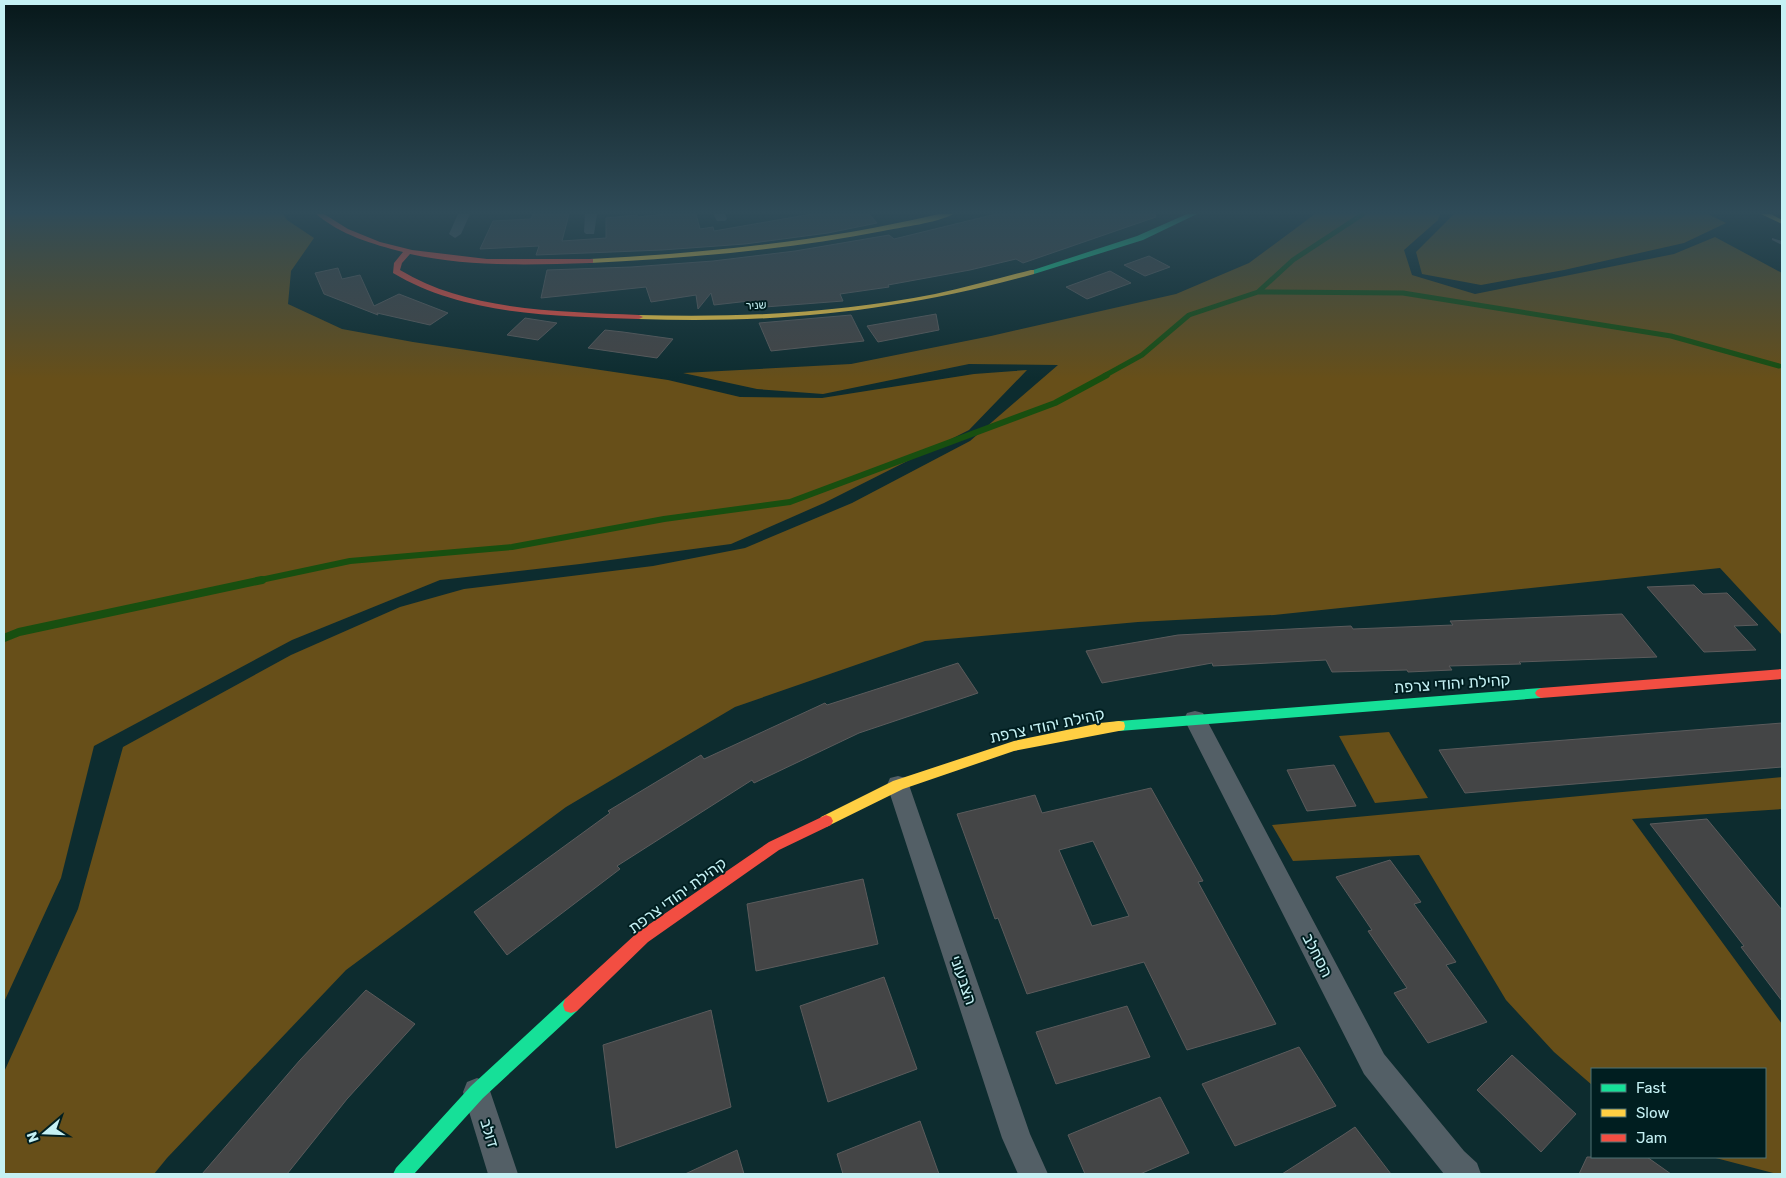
<svg xmlns="http://www.w3.org/2000/svg" width="1786" height="1178" font-family="Rubik,Heebo,sans-serif">
<rect width="100%" height="100%" fill="#0d2c2f"/>
<!-- green -->
<path fill="#674f19" d="M4 214H283L287 220 314 238 291 271 288 304 342 329 413 342 668 380 740 397 822 398 974 374 1027 370 969 430 824 503 731 544 580 564 440 580 292 640 94 746 61 878 4 1002Z
M1315 214H1440L1438 220 1404 250 1412 275 1475 294 1674 254 1715 237 1782 273V635L1720 568 1274 615 1138 622 925 641 735 707 566 807 346 970 167 1158 154 1174H4V1072L78 909 123 747 291 655 400 607 464 589 653 566 745 548 852 503 970 441 1058 365 969 364 823 394 757 389 683 373 851 364 991 336 1176 294 1249 263Z
M1454 214H1708L1726 223 1684 243 1564 270 1481 285 1422 274 1416 252Z
M1389 732 1428 798 1375 803 1339 736Z
M1782 777V809L1632 819 1782 1024V1173L1777 1174 1712 1157H1765V1069H1592V1085L1554 1052 1506 1000 1419 855 1293 861 1272 825Z"/>
<g fill="none" stroke-linecap="round" stroke-linejoin="round">
<!-- stream-far2 -->
<path stroke="#184f10" stroke-width="5" d="M1258 292 1403 293 1671 336 1779 366
M1104 376 1142 355 1189 315 1258 292 1293 260 1363 214"/>
<!-- stream-far1 -->
<path stroke="#184f10" stroke-width="6" d="M256 581 350 561 512 547 664 519 790 502 1055 403 1107 375"/>
<!-- stream -->
<path stroke="#184f10" stroke-width="8" d="M4 638 19 632 262 580"/>
</g>
<!-- building -->
<path fill="#444546" stroke="#5b5b5c" fill-rule="evenodd" d="M533 214H569L562 241 606 238V218L637 215 638 217 665 214H696L700 229 713 227 714 231 812 214H869L877 223 828 233 745 244 662 250 536 255 539 246 480 249 493 221 531 219Z
M996 214H1155L1156 217 1023 263 1016 259 970 270 888 285 889 287 840 294 843 301 752 308 749 301 714 305 711 293 698 309 696 295 651 302 646 287 541 298 547 270 631 267 713 261 795 251 889 235 894 239Z
M1149 256 1170 267 1145 276 1124 265Z
M338 268 342 279 360 275 374 306 399 294 448 313 430 325 377 313 378 315 324 294 315 273Z
M1110 271 1131 283 1087 299 1066 287Z
M936 314 939 330 878 342 867 326Z
M851 315 864 341 771 351 759 323Z
M525 318 557 323 538 340 507 335Z
M605 330 623 332 673 339 657 358 588 348Z
M1694 585 1703 594 1727 593 1758 625 1734 626 1756 650 1704 652 1647 587Z
M1622 614 1657 657 1519 662 1521 664 1449 666 1452 670 1408 672 1407 670 1332 672 1326 660 1213 666 1212 663 1102 683 1086 651 1178 635 1310 628 1351 626 1353 629 1453 625 1450 621Z
M958 663 978 693 859 733 754 783 752 780 617 866 620 869 507 955 474 912 610 813 608 811 701 755 704 759 825 703 827 705Z
M1782 723V767L1465 793 1439 750Z
M1334 765 1356 806 1307 811 1287 770Z
M1151 788 1203 881 1198 882 1276 1024 1187 1050 1144 962 1027 994 998 918 995 919 957 814 1035 795 1042 813ZM1093 841 1129 916 1092 926 1059 850Z
M1707 819 1782 910V1001L1741 947 1744 946 1650 824Z
M1390 860 1421 902 1414 904 1456 962 1446 965 1487 1022 1428 1043 1394 993 1407 988 1368 931 1372 930 1336 877Z
M863 879 878 944 756 971 747 904Z
M884 977 917 1069 828 1102 800 1006Z
M366 990 415 1024 347 1099 287 1174H202L300 1060Z
M1127 1006 1150 1057 1056 1084 1036 1032Z
M711 1010 731 1107 616 1148 603 1045Z
M1299 1047 1336 1106 1235 1146 1202 1084Z
M1512 1055 1576 1114 1541 1152 1477 1090Z
M1160 1097 1189 1153 1140 1174H1085L1068 1135Z
M920 1121 939 1174H843L837 1154Z
M1355 1127 1391 1174H1282L1343 1135Z
M737 1150 744 1174H685Z
M1587 1157H1647L1671 1174H1579Z"/>
<g fill="none" stroke-linecap="round" stroke-linejoin="round">
<!-- lane -->
<path fill="#535f66" fill-rule="evenodd" d="M1772 238 1782 241V245L1772 240Z"/>
<!-- street -->
<path fill="#535f66" fill-rule="evenodd" d="M458 214H470L461 234 455 238 449 234Z
M585 214H597L594 234H586L584 232Z
M713 214H725L727 219 725 221H717Z
M1195 711 1203 713 1384 1054 1464 1151 1477 1163 1481 1174H1444L1364 1074 1184 719 1187 713Z
M898 776 906 778 909 785 1030 1134 1048 1174H1018L1002 1138 887 785 890 778Z
M477 1078 487 1082 518 1174H488L463 1092 467 1082Z"/>
<!-- fast -->
<path fill="#16e098" fill-rule="evenodd" d="M1187 214H1197L1143 240 1034 274 1027 272 1137 236Z
M1541 688 1545 690 1547 693 1545 696 1541 698 1119 731 1114 730 1113 726 1114 722 1119 721Z
M571 997 577 999 579 1005 577 1011 483 1098 414 1174H393L396 1168 471 1086 565 999Z"/>
<!-- slow -->
<path fill="#ffcf43" fill-rule="evenodd" d="M939 214H953C937 223 902 227 883 231 786 250 688 258 590 263L586 261 590 259C708 253 824 241 939 214Z
M1761 214H1771L1782 220V224Z
M1031 270H1034V274C899 311 779 324 639 319L635 317 639 315C738 318 837 313 935 294 967 287 999 278 1031 270Z
M1119 721 1124 722 1125 726 1124 730 1014 751 903 789 826 827 821 825 819 821 821 817 893 781 1014 741 1100 723Z"/>
<!-- jam -->
<path fill="#f24e42" fill-rule="evenodd" d="M316 214H324L348 229 380 242 412 250 487 259H593V263H590C530 265 468 267 410 254L402 263 400 270C469 312 560 311 639 315L643 317 639 319C557 316 465 316 393 273L394 263 403 252C372 244 341 235 316 214Z
M1782 669V679L1541 698 1537 696 1535 693 1537 690 1541 688Z
M826 815 831 817 833 821 831 825 779 850 648 942 577 1011 571 1013 565 1011 563 1005 565 999 638 932 769 842Z"/>
</g>
<!-- sky -->
<linearGradient id="sky" x2="0" y2="1"><stop stop-color="#07181a"/><stop offset="0.56" stop-color="#2f4b58"/><stop offset="1" stop-color="#2f4b58" stop-opacity="0"/></linearGradient>
<rect width="1786" height="379" fill="url(#sky)"/>
<g text-anchor="middle" stroke-width="4" stroke-linejoin="round" paint-order="stroke">
<!-- far-street labels -->
<g font-size="11" fill="#c5f1f4" stroke="#001e20">
<text transform="translate(756 305) rotate(-3)" y="4">שניר</text>
</g>
<!-- near-street labels -->
<g font-size="16" fill="#c5f1f4" stroke="#001e20">
<text transform="translate(1452 683) rotate(-4)" y="6">קהילת יהודי צרפת</text>
<text transform="translate(1047 725) rotate(-12)" y="6">קהילת יהודי צרפת</text>
<text transform="translate(677 895) rotate(-36)" y="6">קהילת יהודי צרפת</text>
<text transform="translate(1318 955) rotate(63)" y="6">הסחלב</text>
<text transform="translate(964 980) rotate(71)" y="6">הצבעוני</text>
<text transform="translate(490 1133) rotate(73)" y="6">דולב</text>
</g>
</g>
<!-- border -->
<rect width="1786" height="1178" fill="none" stroke="#c5f1f4" stroke-width="10"/>
<!-- legend -->
<rect x="1591" y="1068" width="175" height="90" fill="#001e20" stroke="#4f7275"/>
<rect x="1601" y="1084" width="25" height="8" fill="#16e098" stroke="#4f7275"/>
<text x="1636" y="1093" font-size="15" fill="#c5f1f4">Fast</text>
<rect x="1601" y="1109" width="25" height="8" fill="#ffcf43" stroke="#4f7275"/>
<text x="1636" y="1118" font-size="15" fill="#c5f1f4">Slow</text>
<rect x="1601" y="1134" width="25" height="8" fill="#f24e42" stroke="#4f7275"/>
<text x="1636" y="1143" font-size="15" fill="#c5f1f4">Jam</text>
<!-- north arrow -->
<g transform="translate(45 1133) rotate(251)" stroke="#001e20" stroke-width="4" paint-order="stroke">
<path d="M0-4L9 19L0 12L-9 19Z" fill="#c5f1f4"/>
<text y="-8" font-size="14" font-weight="bold" text-anchor="middle" fill="#c5f1f4">N</text>
</g>
</svg>
